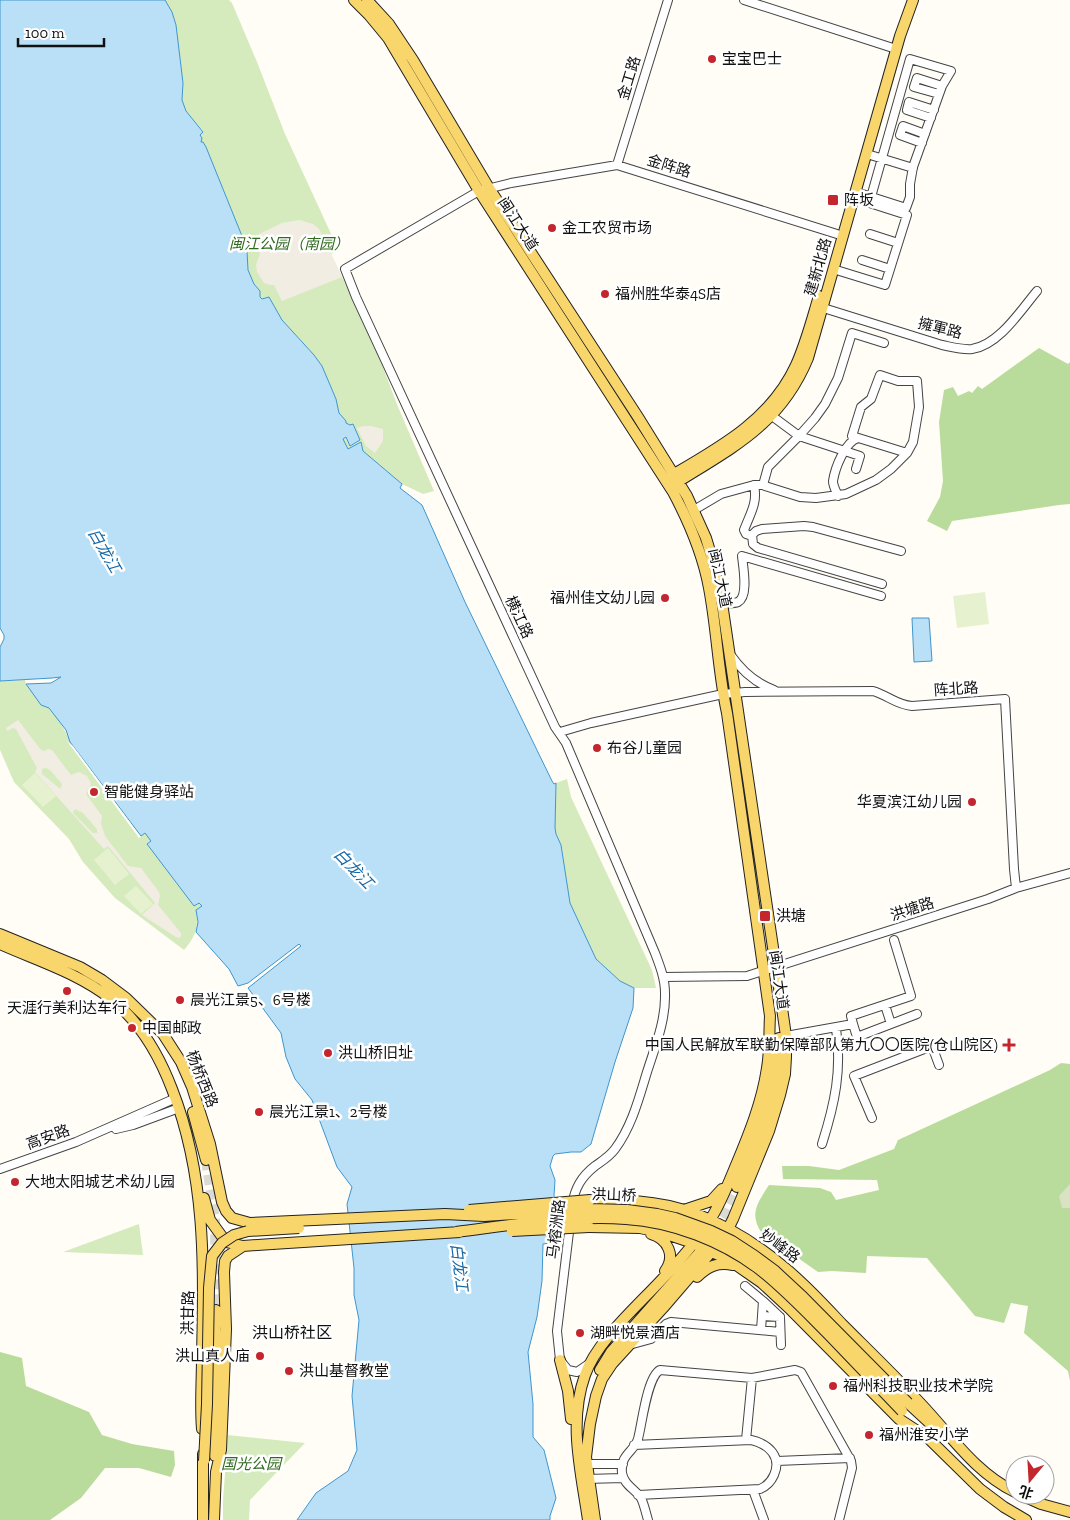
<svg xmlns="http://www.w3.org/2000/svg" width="1070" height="1520" font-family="'Zilla Slab','Noto Sans SC',serif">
<rect width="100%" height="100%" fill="#fffdf5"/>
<!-- green -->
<path fill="#d5ebbd" d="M165 0H229L232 3 257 62 285 134 339 251 331 254 374 343 396 402 434 491 423 494 402 484 363 451 348 449 342 439 346 437 351 446 360 440 339 413 336 399 322 366 314 355 282 320 269 298 262 299 260 297 257 287 254 284 248 270 247 251 242 236 206 147 201 142 200 135 203 131 186 111 182 100 183 83 176 25 172 12Z
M25 680 26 684C43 702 62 719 70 742L141 835 145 833 151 841 147 844 194 906 199 903 202 906 196 910C199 928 195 937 184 950L115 898 83 862 69 839 14 782 0 750V681Z
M567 779 571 797 652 970 656 988H634L620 981 596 959 570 903 561 845 556 834 555 828 556 783Z
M139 1224 143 1255 63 1252Z
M228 1435 305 1443 250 1500 249 1520H223V1500Z"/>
<!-- forest -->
<path fill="#b9dc9c" d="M1039 348 1068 364 1070 362V504L1059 505 952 521 947 531 927 521 940 497 943 481 939 422 944 390 953 387 958 396 969 391 972 393 978 386 982 389Z
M1061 1063 1070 1064V1381L1068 1371 1024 1333 1028 1306 1011 1303 1004 1323 975 1316 927 1258 867 1256 866 1273 832 1271 818 1272 761 1232C749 1213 758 1202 769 1185L820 1188 831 1192 836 1200 879 1190 877 1180 783 1179 782 1166H809L839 1170 894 1149 898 1140 1050 1070Z
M0 1352 22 1358 26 1386 89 1412 102 1435 132 1444 174 1451 175 1465 171 1477 139 1468H105L81 1498 50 1520H0Z"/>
<!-- cemetery -->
<path fill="#d9e3c4" d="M1070 1184V1208H1062L1059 1196Z"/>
<!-- pitch -->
<path fill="#e6f2cf" d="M985 592 989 624 957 628 953 596Z
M35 773 56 796 43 807 22 785Z
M108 848 129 874 115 885 94 860Z
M136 886 153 904 141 914 124 896Z"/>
<!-- plaza -->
<path fill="#f1ede2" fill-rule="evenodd" d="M299 220 313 224 319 229 342 277 282 301 274 285H271L264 283 257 272 256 265 260 254 251 238 282 223Z
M363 426H371L383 429V441L375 453 366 446 357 428Z
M18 720 41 750 44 751 48 749 52 750 71 775 79 772 87 776 91 783 90 787 86 794 102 816 101 824 105 836 128 866 141 868 159 892 160 896 158 905 181 933V936L180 938 176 937 142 915 155 903 108 846 104 849 35 772 37 768 16 729 13 728 7 731 6 728ZM46 768 50 770 62 784 61 788H59L42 774V769ZM75 809 83 813 97 829V833H93L74 814 73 812Z"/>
<!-- water -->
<path fill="#b9e0f7" stroke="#3f96cf" d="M0 0H165L172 12 176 25 183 83 182 100 186 111 203 132 200 135 202 138 201 142H203L206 147 242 236 247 251 248 270 254 284 260 291V297L262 299 269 297 282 320 314 355 322 366 336 399 339 413 346 421V423L350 425 353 424 360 440 350 446 346 437 343 439 348 449 361 442 363 451 402 484 400 488 422 505 465 602 552 781 554 784 556 783 555 828 556 834 561 845 570 903 596 959 620 981 634 988 633 1008 615 1062 591 1144 581 1152H571L555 1154 553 1156 550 1166 555 1180 551 1243 543 1244 542 1281 537 1317 528 1352 533 1404V1437L544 1450 556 1498 550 1516V1520H297L316 1493 348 1471 357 1450 352 1396 359 1320 354 1295V1268L347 1204 352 1187 337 1167 312 1100 295 1079 286 1057 281 1033 248 988 301 946 299 944 248 983 238 986 229 969 196 932 198 922 196 910 202 906 199 903 194 906 147 844 151 841 145 833 141 836 70 742 66 730 49 708 41 705 26 684 51 683 61 677 52 678 0 681V647L4 639V635L0 628Z
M912 618H929L932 661 914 662Z"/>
<!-- pier -->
<path fill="#fffdf5" d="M67 741 73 746 141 837 139 838Z"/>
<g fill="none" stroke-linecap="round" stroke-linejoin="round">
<!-- major-tunnel -->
<path stroke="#dbdad3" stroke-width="10" stroke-dasharray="10 5" stroke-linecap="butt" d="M206 1160 215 1220 216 1310
M714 1230 725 1213 737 1187"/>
<!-- minor casing -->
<g stroke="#444" stroke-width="10">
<path id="minor" d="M744 0 896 49
M939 94 914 87 917 78 942 86
M931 118 907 110 909 102 934 110
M922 143 900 135 903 126 925 134
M867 154 913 168
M617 165 668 0
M856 192 906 208 910 197V184L913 167 942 86 951 71 910 59 871 197
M870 234 898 243
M862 260 890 269
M833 269 885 285 907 215 854 198
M817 306 942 345C952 347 962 350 972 349 999 345 1021 310 1037 291
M772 416 799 436 860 456 856 469
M763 485 768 467 799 436 815 418 825 404 838 378 852 333 884 343
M838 496C836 491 833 486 833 481 835 468 845 442 858 438
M694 510 721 494 754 485H762L800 497 816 498 846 494 876 480 891 469 907 453 913 442 919 407 917 381H898L880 375 871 399 861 407 852 436 907 453
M752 536 746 534 744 530C750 514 758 503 754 485
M882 584 758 548 753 544 752 535 756 531 762 529 804 526 813 527 901 551
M722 603C727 603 733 604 738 602 749 596 743 567 742 556L881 596
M730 654C741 670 755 683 774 690
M560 732 591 723 723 694 745 692 873 691C887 695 897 705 912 706L1005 699 1014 869 1016 888
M663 977 747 976 988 899 1016 888 1070 873
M885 1005 891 1024
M853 1024 857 1037 917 1014
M786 1036 853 1024 851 1016 911 996 894 940
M872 1118 854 1076 932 1046 939 1065
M116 1129 133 1125 179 1108
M822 1144C835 1103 842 1070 836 1028
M0 1169 76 1142 176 1098
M572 1205C575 1188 581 1177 595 1166 602 1161 609 1157 615 1149 632 1126 639 1098 647 1072 655 1047 666 1020 665 993 665 979 660 966 655 953L566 743 555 727 356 297 345 269 479 191 511 183 617 165 837 234
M570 1224 557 1331 560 1360 568 1370 577 1372 590 1363
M745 1286 763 1301 761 1330
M763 1301 780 1317
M762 1316 780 1317 781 1345
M629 1345 651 1339 666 1324 671 1322 780 1332
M746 1440 752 1378
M634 1445 751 1440C769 1444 782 1457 774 1475 771 1482 767 1486 760 1489L638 1495
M777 1461 850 1458
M582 1464H623
M586 1479 623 1478
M753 1490 764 1520
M648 1520C646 1513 644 1504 641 1498 635 1489 624 1485 622 1473 620 1454 634 1452 638 1439 642 1424 647 1377 660 1370L752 1378 795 1370 801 1372 851 1461 852 1468 839 1520"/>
</g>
<!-- major casing -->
<g stroke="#222" stroke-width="12">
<path id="major" d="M354 0 369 15 388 38 479 191 673 492C689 522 703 555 709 588 717 630 718 672 727 713L770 1016C769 1033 770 1051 767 1068 762 1102 749 1134 736 1165 728 1184 721 1203 710 1220 698 1240 681 1259 665 1276 640 1304 597 1340 585 1375 568 1423 581 1471 588 1520
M367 0 389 24 413 60 489 188 638 417 687 496 706 538 715 568 722 603 783 1015 786 1036V1057L785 1074 780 1095 769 1131 733 1219 728 1229 712 1251 663 1308 612 1364 602 1379 596 1396 590 1424 586 1457 595 1520
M669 477C719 448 771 420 796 365 806 343 812 319 819 296
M673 485C731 448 780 426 808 358L900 36 913 0
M0 934 80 967 102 980 126 998 163 1034 181 1062 192 1087 210 1144 222 1202 226 1211 232 1218 250 1223
M0 944C38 961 78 973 111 999 140 1022 159 1055 172 1089 206 1176 204 1265 202 1357 202 1381 200 1405 202 1429
M193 1112 206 1160
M737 1187C757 1139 780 1091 779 1038
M204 1198 210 1220 226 1242 243 1246 272 1244
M590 1200C617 1199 644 1201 669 1206 710 1215 754 1241 785 1268 806 1285 824 1305 842 1324 869 1351 896 1377 922 1405 952 1437 975 1472 1015 1492
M684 1210 711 1201 722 1189
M589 1227 640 1228 663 1233 693 1243 729 1260 762 1283 789 1308 899 1419 928 1438 980 1489 1004 1507 1026 1520
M651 1234C668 1239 676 1256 665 1271
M697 1277C708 1266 718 1262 733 1265
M560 1360 568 1391 571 1419
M600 1370 611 1352 700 1252
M908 1403 934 1427
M203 1454V1520
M215 1456 216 1310
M1021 1495 1041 1504 1070 1512
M214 1520 216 1472 221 1450 223 1403 226 1329 224 1272 225 1261 228 1256 243 1246"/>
</g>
<!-- minor -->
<use href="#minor" stroke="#fff" stroke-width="8"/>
<!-- major -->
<use href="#major" stroke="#f9d66b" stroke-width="10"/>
<!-- major-bridge casing -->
<g stroke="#222" stroke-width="12" stroke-linecap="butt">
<path id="major-bridge" d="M469 1210 590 1200
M250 1223 445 1214 484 1216 590 1209 627 1210 657 1214 675 1218 711 1231 732 1241 755 1256 774 1270 803 1297 908 1403
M512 1231 589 1227
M456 1232C512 1225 569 1215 626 1219 673 1222 722 1241 759 1269 785 1289 808 1314 831 1337 854 1361 878 1386 902 1411
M272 1244 460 1232
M204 1461 207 1404 209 1288 212 1256 222 1243 234 1235 248 1231 299 1228"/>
</g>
<!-- major-bridge -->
<use href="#major-bridge" stroke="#f9d66b" stroke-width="10"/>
</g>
<!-- markers -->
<g fill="#c4262e" stroke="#fff" stroke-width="2">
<circle cx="712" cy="59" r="5"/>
<rect x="827" y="194" width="12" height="12" rx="2.5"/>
<circle cx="552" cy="228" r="5"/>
<circle cx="605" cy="294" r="5"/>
<circle cx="665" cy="598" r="5"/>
<circle cx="597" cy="748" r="5"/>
<circle cx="94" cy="792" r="5"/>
<circle cx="972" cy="802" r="5"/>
<rect x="759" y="910" width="12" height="12" rx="2.5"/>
<circle cx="67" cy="991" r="5"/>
<circle cx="180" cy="1000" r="5"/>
<circle cx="132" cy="1028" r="5"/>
<path d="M1006.5 1037.5h5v5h5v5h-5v5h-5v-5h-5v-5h5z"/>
<circle cx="328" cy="1053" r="5"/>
<circle cx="259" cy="1112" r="5"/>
<circle cx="15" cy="1182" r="5"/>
<circle cx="580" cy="1333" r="5"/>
<circle cx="260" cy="1356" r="5"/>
<circle cx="289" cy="1371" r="5"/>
<circle cx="833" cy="1386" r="5"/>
<circle cx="869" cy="1435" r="5"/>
</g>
<g text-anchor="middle" stroke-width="5" stroke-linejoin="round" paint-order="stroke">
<!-- poi labels -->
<g font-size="15" fill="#111" stroke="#fff" text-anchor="start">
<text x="722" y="64">宝宝巴士</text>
<text x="844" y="205">阵坂</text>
<text x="562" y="233">金工农贸市场</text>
<text x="615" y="299">福州胜华泰4S店</text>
<text x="655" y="603" text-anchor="end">福州佳文幼儿园</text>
<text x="607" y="753">布谷儿童园</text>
<text x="104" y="797">智能健身驿站</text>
<text x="962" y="807" text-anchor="end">华夏滨江幼儿园</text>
<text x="776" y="921">洪塘</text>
<text x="190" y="1005">晨光江景5、6号楼</text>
<text x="67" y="1013" text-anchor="middle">天涯行美利达车行</text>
<text x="142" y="1033">中国邮政</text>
<text x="998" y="1050" text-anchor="end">中国人民解放军联勤保障部队第九〇〇医院(仓山院区)</text>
<text x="338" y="1058">洪山桥旧址</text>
<text x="269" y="1117">晨光江景1、2号楼</text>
<text x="25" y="1187">大地太阳城艺术幼儿园</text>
<text x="590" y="1338">湖畔悦景酒店</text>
<text x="250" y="1361" text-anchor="end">洪山真人庙</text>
<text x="299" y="1376">洪山基督教堂</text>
<text x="843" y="1391">福州科技职业技术学院</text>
<text x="879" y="1440">福州淮安小学</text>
</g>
<!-- street labels -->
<g font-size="15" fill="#111" stroke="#fff">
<text transform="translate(629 78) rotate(-73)" y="5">金工路</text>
<text transform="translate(669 166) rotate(17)" y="5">金阵路</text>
<text transform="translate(518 224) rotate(57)" y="5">闽江大道</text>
<text transform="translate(818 267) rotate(-74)" y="5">建新北路</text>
<text transform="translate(940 328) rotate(14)" y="5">擁軍路</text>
<text transform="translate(720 578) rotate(78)" y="5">闽江大道</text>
<text transform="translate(519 617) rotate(65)" y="5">横江路</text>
<text transform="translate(956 689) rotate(-4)" y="5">阵北路</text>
<text transform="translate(912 909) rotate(-18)" y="5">洪塘路</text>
<text transform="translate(779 980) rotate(82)" y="5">闽江大道</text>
<text transform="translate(202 1079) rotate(68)" y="5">杨桥西路</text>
<text transform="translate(48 1137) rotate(-20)" y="5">高安路</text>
<text transform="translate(614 1195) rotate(2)" y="5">洪山桥</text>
<text transform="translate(556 1229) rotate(-83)" y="5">马榕洲路</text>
<text transform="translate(780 1246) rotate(37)" y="5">妙峰路</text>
<text transform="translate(188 1313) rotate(-89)" y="5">洪甘路</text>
</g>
<!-- park labels -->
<g font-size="15" font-style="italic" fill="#2f6b1f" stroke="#fff">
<text x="289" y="249">闽江公园（南园）</text>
<text x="251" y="1469">国光公园</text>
</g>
<!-- water labels -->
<g font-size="16" font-style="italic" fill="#1768a6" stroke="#fff">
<text transform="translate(105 550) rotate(60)" y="6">白龙江</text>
<text transform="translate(354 868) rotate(46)" y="6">白龙江</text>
<text transform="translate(460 1267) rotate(83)" y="6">白龙江</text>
</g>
<!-- neighbourhood labels -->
<g font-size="16" fill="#111" stroke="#fff">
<text x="292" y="1338">洪山桥社区</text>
</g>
</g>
<!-- north arrow -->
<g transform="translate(1030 1480) rotate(198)"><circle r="24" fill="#ffffff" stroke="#a0a0a0"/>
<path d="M0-4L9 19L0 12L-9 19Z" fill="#c4262e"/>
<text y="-8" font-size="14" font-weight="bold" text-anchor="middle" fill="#111111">北</text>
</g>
<!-- scale -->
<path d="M18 38v8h86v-8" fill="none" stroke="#111111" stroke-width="2.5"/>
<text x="25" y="38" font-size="15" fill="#111111" stroke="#ffffff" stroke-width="4" paint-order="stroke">100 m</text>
</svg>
